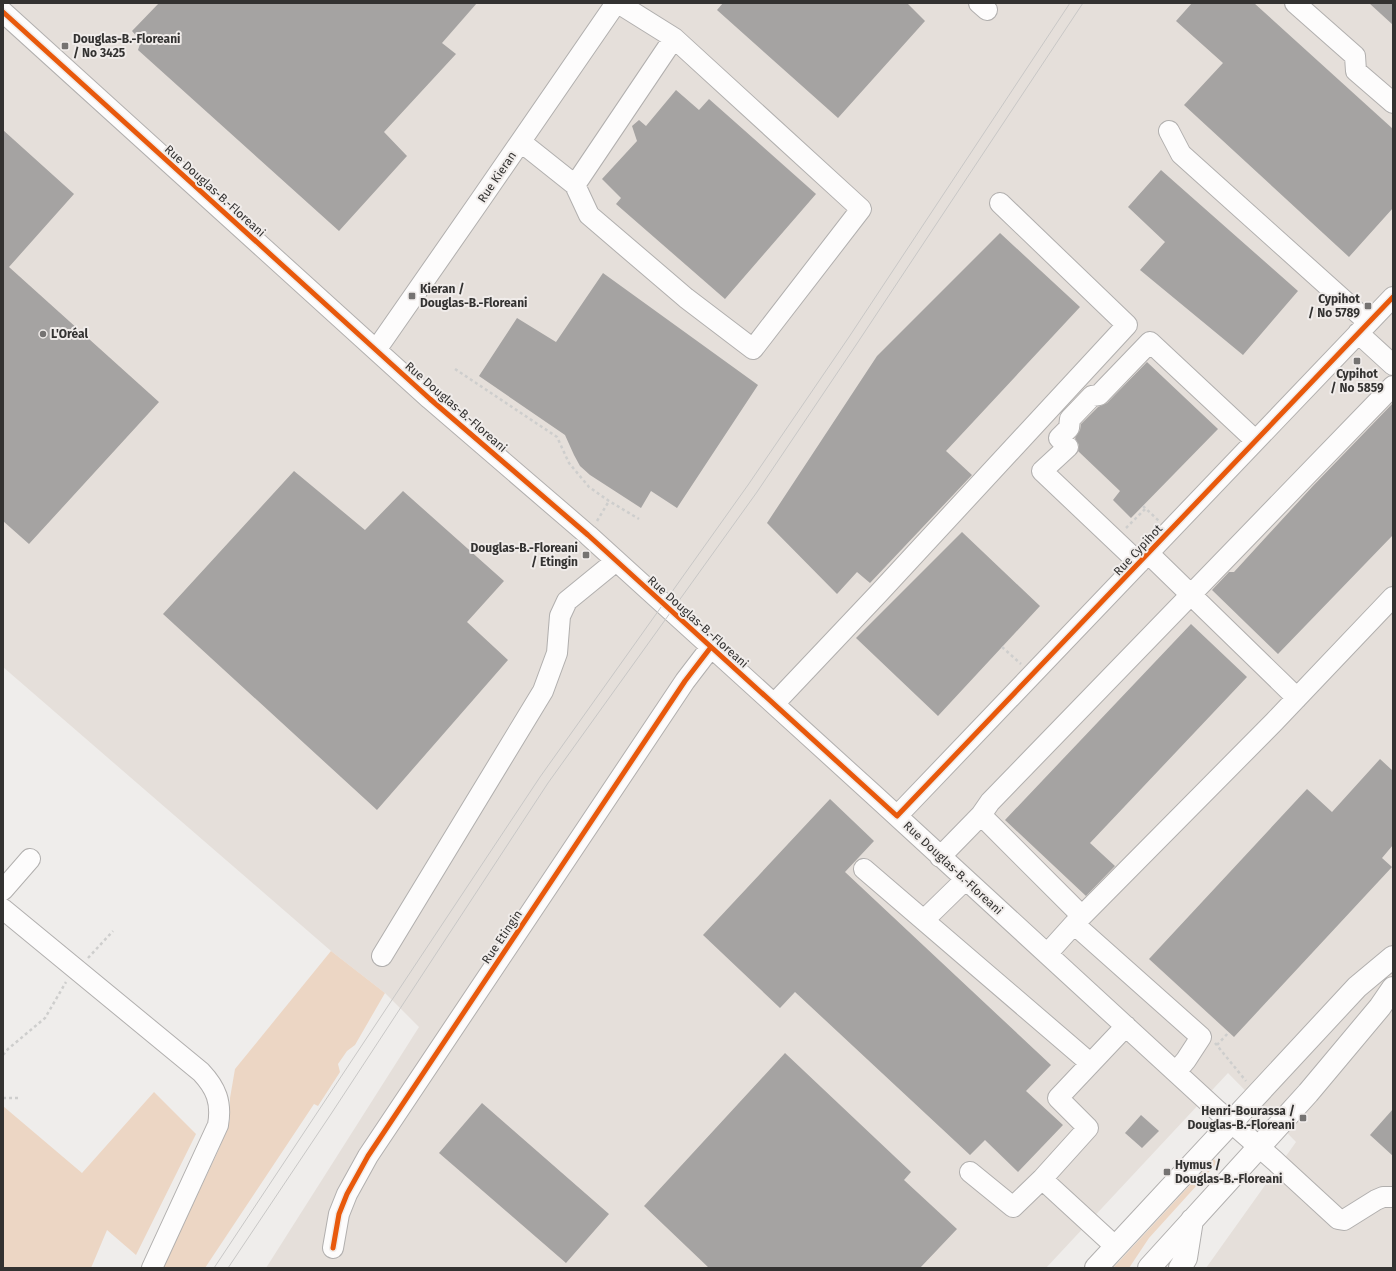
<svg xmlns="http://www.w3.org/2000/svg" width="1396" height="1271" font-family="'Fira Sans',sans-serif">
<rect width="100%" height="100%" fill="#efedeb"/>
<!-- built -->
<path fill="#e5dfda" d="M3 3H1393V1268H1206L1296 1142 1228 1073 1046 1268H266L419 1027 385 993 331 951 3 667Z"/>
<!-- green -->
<path fill="#ecd6c4" d="M331 951 385 993 355 1045 347 1051 338 1064 340 1072 318 1106 314 1104 205 1268H163L219 1149 230 1120V1098L235 1069Z
M154 1092 196 1134 136 1255 107 1230 91 1268H3V1106L82 1173Z
M1214 1159 1217 1163 1149 1238 1129 1268H1113Z"/>
<!-- building -->
<path fill="#a5a3a2" d="M159 3H477L442 43 456 54 384 132 407 156 339 231 138 50 141 41 132 31Z
M723 3H907L925 21 838 118 717 10Z
M1192 3H1254L1393 129V208L1349 257 1184 105 1223 63 1176 21Z
M1369 3H1393V25Z
M676 90 699 110 709 99 816 194 725 299 616 204 621 198 602 179 637 141 632 126 639 120 646 126Z
M3 130 74 194 9 267 159 402 29 544 3 521Z
M1161 170 1298 291 1243 355 1140 270 1165 242 1128 207Z
M1000 233 1080 307 946 451 972 475 870 583 857 572 837 594 767 523 877 356Z
M603 273 758 385 677 508 651 491 641 508 590 475 580 466 574 455 565 435 479 376 517 318 556 342Z
M1147 362 1218 429 1131 518 1113 500 1120 491 1078 451 1079 445 1075 438 1080 430 1081 424 1098 407 1107 403Z
M1393 403V535L1278 654 1212 590 1229 572H1234L1312 487Z
M294 471 365 530 403 491 504 581 467 622 508 660 377 810 163 614Z
M962 532 1040 606 938 716 856 638Z
M1191 624 1247 677 1090 843 1115 866 1086 896 1005 820Z
M1380 759 1393 771V845L1382 858 1392 867 1234 1037 1149 959 1307 789 1332 812Z
M830 799 874 841 845 872 1051 1065 1026 1091 1063 1125 1018 1172 985 1140 970 1155 795 992 780 1008 703 935Z
M785 1053 911 1172 904 1180 957 1229 920 1268H709L644 1206Z
M482 1103 609 1214 566 1263 439 1153Z
M1393 1109V1156L1370 1135Z
M1141 1115 1159 1131 1142 1148 1125 1133Z"/>
<g fill="none" stroke-linecap="round" stroke-linejoin="round">
<!-- minor casing -->
<g stroke="#b1afae" stroke-width="22">
<path id="minor" d="M979 3 987 10
M1295 3 1355 56 1356 71 1393 103
M3 12 430 399 588 535 874 795 1218 1111 1275 1161 1338 1219 1344 1220 1376 1200 1383 1197H1393
M1169 131 1181 154 1368 322
M521 142 575 185 589 215 686 298 753 349 861 209 674 38 618 3
M575 185 674 38
M1358 333 1393 365
M376 350 481 199 616 3
M1148 553 1297 698
M1139 563 1042 471 1068 447 1059 438 1069 428 1070 419 1092 396 1099 395 1150 342 1255 440
M774 704 879 593 1127 325 1000 203
M981 815 990 802 1393 386
M897 816 1393 297
M940 857 981 815 1082 916
M864 869 1090 1063
M3 890 30 859
M3 909 201 1072C216 1088 222 1102 218 1125L152 1268
M924 920 965 880
M1074 924 1274 722 1393 597
M1047 954 1074 924 1201 1037 1186 1060 1176 1072
M382 956 543 691 557 653 560 616 567 601 616 561
M970 1172 1013 1207 1042 1179 1116 1247
M1042 1179 1088 1128 1058 1098 1126 1026
M333 1248 339 1214 347 1194 368 1156 685 681 711 647"/>
</g>
<!-- major casing -->
<g stroke="#b1afae" stroke-width="24">
<path id="major" d="M1096 1268 1357 987 1393 957
M1149 1268 1308 1093 1380 1007 1393 988
M1180 1268 1186 1258 1192 1220"/>
</g>
<!-- path -->
<path stroke="#cececd" stroke-width="2.5" stroke-dasharray="3 3" stroke-linecap="butt" d="M455 369 557 437 569 463 589 487 609 501 639 519
M1143 506 1159 521
M597 521 609 501
M1126 528 1145 509
M1002 647 1021 664
M88 958 113 931
M1215 1043 1246 1081
M1217 1045 1229 1032
M3 1055 8 1049 45 1018 66 982
M3 1098H18"/>
<!-- minor -->
<use href="#minor" stroke="#fdfcfc" stroke-width="20"/>
<!-- major -->
<use href="#major" stroke="#fdfcfc" stroke-width="22"/>
<!-- tram -->
<path stroke="#c8c7c6" stroke-width="1" d="M214 1268 540 777 748 485 849 337 1070 3
M228 1268 331 1114 548 783 757 492 858 342 1083 3"/>
<!-- cycleway casing -->
<g stroke="#f0ecea" stroke-width="8">
<path id="cycleway" d="M3 12 430 399 588 535 897 816 1393 297
M333 1248 339 1214 347 1194 368 1156 685 681 711 647"/>
</g>
<!-- cycleway -->
<use href="#cycleway" stroke="#e8590c" stroke-width="5"/>
</g>
<!-- markers -->
<g fill="#757372" stroke="#f0ecea" stroke-width="1.5">
<rect x="61" y="42" width="8" height="8" rx="2"/>
<rect x="408" y="292" width="8" height="8" rx="2"/>
<rect x="1364" y="302" width="8" height="8" rx="2"/>
<circle cx="43" cy="334" r="4"/>
<rect x="1353" y="357" width="8" height="8" rx="2"/>
<rect x="582" y="551" width="8" height="8" rx="2"/>
<rect x="1299" y="1114" width="8" height="8" rx="2"/>
<rect x="1163" y="1168" width="8" height="8" rx="2"/>
</g>
<g text-anchor="middle" stroke-width="4" stroke-linejoin="round" paint-order="stroke">
<!-- poi labels -->
<g font-size="12" font-weight="bold" fill="#333231" stroke="#f0ecea" text-anchor="start">
<text x="73" y="43">Douglas-B.-Floreani<tspan x="73" dy="14">/ No 3425</tspan></text>
<text x="420" y="293">Kieran /<tspan x="420" dy="14">Douglas-B.-Floreani</tspan></text>
<text x="1360" y="303" text-anchor="end">Cypihot<tspan x="1360" dy="14">/ No 5789</tspan></text>
<text x="51" y="338">L'Oréal</text>
<text x="1357" y="378" text-anchor="middle">Cypihot<tspan x="1357" dy="14">/ No 5859</tspan></text>
<text x="578" y="552" text-anchor="end">Douglas-B.-Floreani<tspan x="578" dy="14">/ Etingin</tspan></text>
<text x="1295" y="1115" text-anchor="end">Henri-Bourassa /<tspan x="1295" dy="14">Douglas-B.-Floreani</tspan></text>
<text x="1175" y="1169">Hymus /<tspan x="1175" dy="14">Douglas-B.-Floreani</tspan></text>
</g>
<!-- street labels -->
<g font-size="12" fill="#333231" stroke="#f0ecea">
<text transform="translate(497 177) rotate(-56)" y="4">Rue Kieran</text>
<text transform="translate(215 191) rotate(42)" y="4">Rue Douglas-B.-Floreani</text>
<text transform="translate(456 407) rotate(41)" y="4">Rue Douglas-B.-Floreani</text>
<text transform="translate(1138 550) rotate(-47)" y="4">Rue Cypihot</text>
<text transform="translate(698 622) rotate(42)" y="4">Rue Douglas-B.-Floreani</text>
<text transform="translate(953 868) rotate(43)" y="4">Rue Douglas-B.-Floreani</text>
<text transform="translate(502 937) rotate(-56)" y="4">Rue Etingin</text>
</g>
</g>
<!-- border -->
<rect width="1396" height="1271" fill="none" stroke="#333231" stroke-width="8"/>
</svg>
